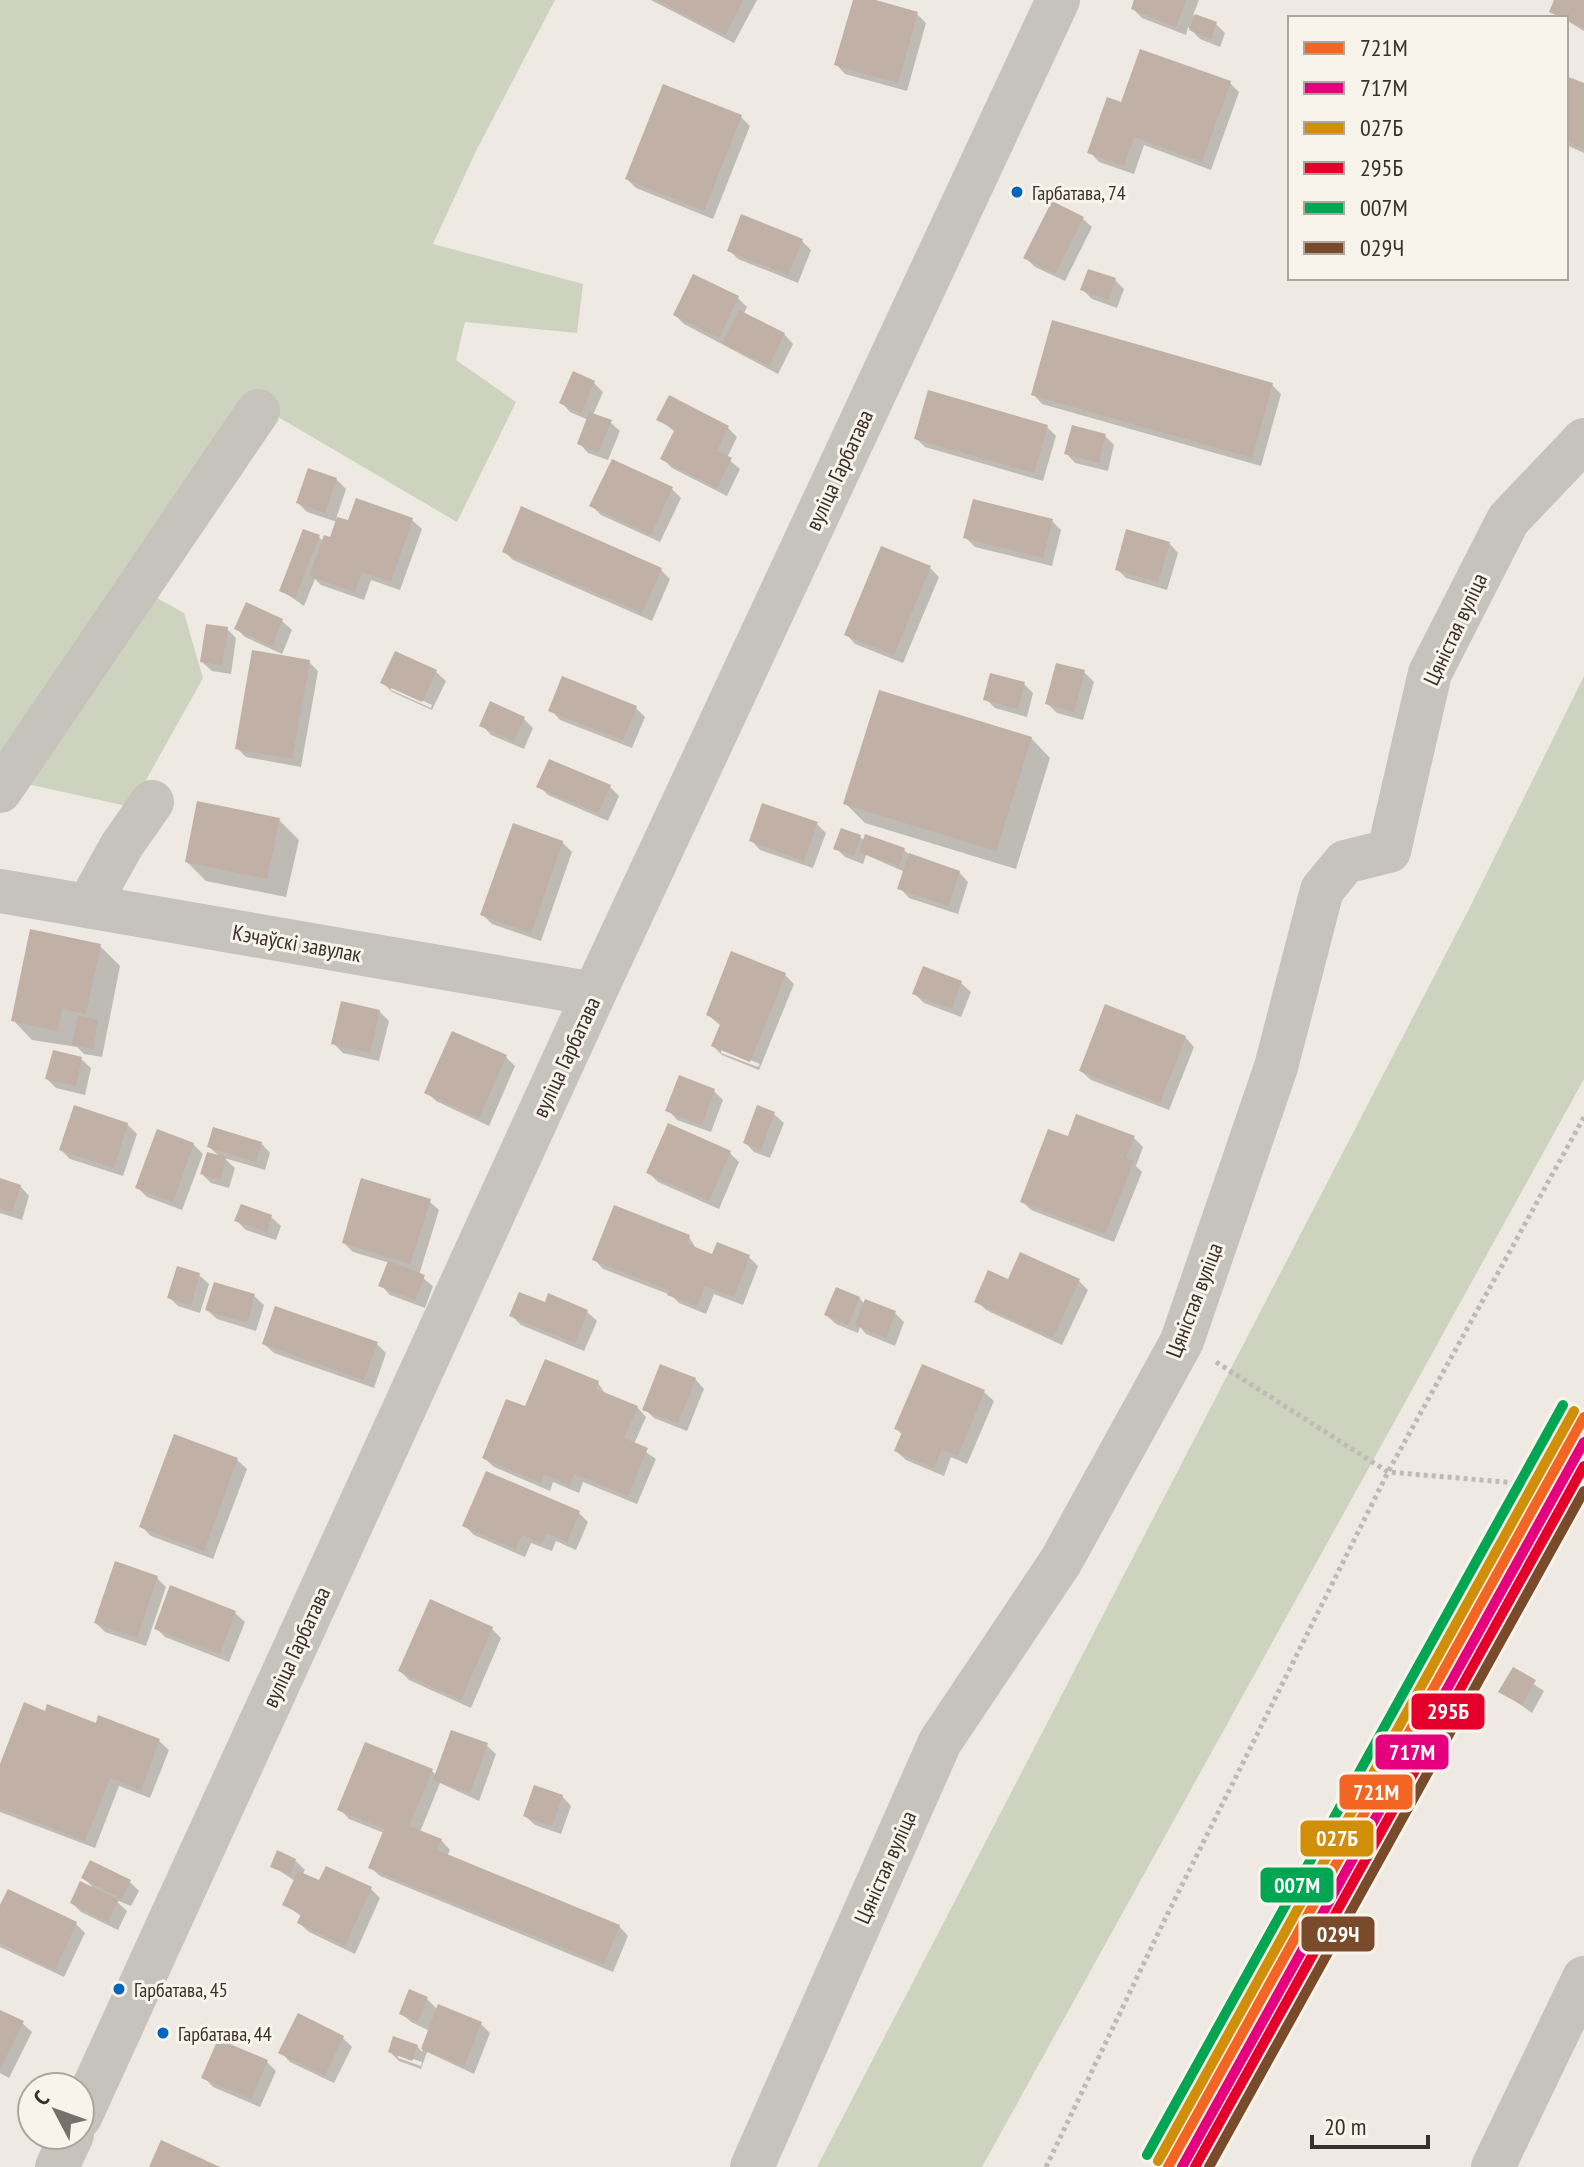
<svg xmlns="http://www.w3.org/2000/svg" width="1584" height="2167" font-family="'PT Sans Narrow',sans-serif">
<rect width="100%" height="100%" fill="#eeeae3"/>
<!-- green -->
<path fill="#cdd3be" d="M0 0H555L476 151 433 244 583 284 577 333 465 322 456 360 516 402 457 522 244 397 119 577 184 613 203 678 131 807 0 778Z
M1584 676V1079L982 2167H817L1468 911Z"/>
<!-- shadow -->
<path fill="#0003" fill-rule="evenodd" d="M651 0H757L734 43Z
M855 0H868L917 14 926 23 907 91 845 74 836 64Z
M1136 0H1199L1193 15 1216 24 1225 33 1220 47 1200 39 1188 27 1186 35 1142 18 1133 9Z
M1556 0H1584V31L1551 11Z
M1566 78 1584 85V153L1566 145Z
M1230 83 1239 92 1211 170 1144 145 1134 174 1099 162 1090 152 1122 104Z
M741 117 750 126 713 219 636 188 627 179Z
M1082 218 1092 227 1065 281 1035 267 1026 258Z
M802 241 811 250 798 283 738 259 729 250Z
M1115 280 1124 289 1117 308 1092 299 1083 290Z
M738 298 747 307 743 315 784 334 793 344 778 374 684 324 675 315Z
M594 383 603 392 593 415 610 422 620 431 608 460 588 453 579 443 588 420 570 412 561 402Z
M1272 385 1281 394 1261 466 1042 404 1033 394Z
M669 398 728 428 737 437 727 458 740 469 727 496 672 468 662 458 676 433 659 419Z
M1047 427 1056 436 1043 481 925 447 916 438Z
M1105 436 1114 445 1108 471 1075 463 1066 453Z
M336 479 346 489 336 519 349 523 412 520 422 529 400 590 371 580 364 600 321 585 315 579 304 606 281 590 319 537 324 542 331 539 337 522 307 512 298 503Z
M672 489 681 498 660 542 601 515 592 506Z
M1052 521 1061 530 1052 566 975 547 965 537Z
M1169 543 1178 553 1167 590 1126 578 1117 569Z
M504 551 661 570 670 579 652 621 513 560Z
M930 568 939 577 903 663 855 644 846 634Z
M282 621 292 630 282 654 245 637 236 628Z
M227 629 236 638 231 674 212 671 202 662Z
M396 654 436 672 446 681 432 710 392 692 383 683ZM391 686 432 705 431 708 391 690Z
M309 662 318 671 301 767 246 757 237 748Z
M1084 672 1094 682 1083 720 1057 713 1047 703Z
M1024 684 1033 693 1027 717 995 708 986 699Z
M636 708 645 717 632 748 560 720 551 710Z
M524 719 533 728 524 749 491 735 482 725Z
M1031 738 1050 758 1016 869 865 823 845 803Z
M539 786 610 787 619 796 608 821 548 795Z
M279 820 299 840 286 897 206 881 187 862Z
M817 824 826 833 813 868 760 850 751 840Z
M860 837 865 841 904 850 910 855 959 872 968 882 958 914 909 898 900 888 905 872 866 855 863 864 845 857 836 848Z
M562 842 572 852 541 941 492 924 483 915Z
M100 946 120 966 102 1057 84 1054 77 1047 32 1040 13 1020Z
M784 974 794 984 759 1070 722 1055 713 1046 721 1026 708 1015ZM721 1048 760 1064 758 1067 721 1053Z
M961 983 971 992 961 1017 924 1003 915 994Z
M379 1011 389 1021 379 1061 343 1053 334 1044Z
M1185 1037 1194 1047 1169 1110 1091 1080 1081 1071Z
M506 1057 515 1066 489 1126 436 1101 427 1092Z
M81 1059 91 1068 85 1095 56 1088 47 1079Z
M714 1091 723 1100 711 1132 677 1120 668 1110Z
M774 1114 784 1123 770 1158 754 1152 745 1142Z
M127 1124 137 1134 123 1176 70 1159 61 1150Z
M1134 1138 1143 1147 1136 1166 1142 1172 1114 1242 1031 1210 1022 1201Z
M261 1143 270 1153 265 1170 224 1158 235 1168 229 1188 211 1183 202 1174 220 1157 209 1147Z
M193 1144 203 1154 182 1210 147 1197 137 1187Z
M730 1153 739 1162 719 1209 658 1182 648 1172Z
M0 1180 20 1186 29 1196 22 1220 0 1213Z
M429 1201 439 1210 419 1275 433 1286 425 1308 390 1295 381 1285 390 1263 353 1252 344 1243Z
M271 1217 281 1226 276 1240 246 1230 237 1221Z
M689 1237 697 1250 714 1256 749 1257 758 1266 743 1305 714 1294 706 1314 679 1303 671 1295 603 1269 594 1259Z
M199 1275 209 1284 200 1313 178 1306 169 1297Z
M1079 1281 1088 1290 1062 1345 986 1310 977 1301 1009 1282Z
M254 1296 264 1305 256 1331 217 1319 207 1310Z
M549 1296 587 1312 597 1321 584 1351 521 1325 512 1316 546 1305Z
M859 1298 865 1304 895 1313 904 1322 895 1346 866 1334 860 1327 858 1333 836 1324 826 1315Z
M264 1344H377L386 1353 374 1388 274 1353Z
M923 1366 984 1392 994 1401 967 1464 951 1457 944 1476 906 1460 896 1451 903 1435 896 1429Z
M695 1379 704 1389 687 1431 654 1418 645 1409Z
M598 1383 606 1395 637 1407 646 1417 634 1444 656 1459 637 1504 583 1482 579 1493 553 1482 550 1491 494 1467 484 1458 526 1409Z
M237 1460 247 1469 213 1559 151 1536 142 1527Z
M487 1474 579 1513 588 1522 576 1550 556 1541 552 1551 531 1543 525 1557 474 1535 464 1525Z
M157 1578 166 1587 146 1646 105 1632 96 1623Z
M172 1588 235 1613 245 1622 229 1662 165 1637 156 1628Z
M492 1629 501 1638 471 1708 409 1680 400 1671Z
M1513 1670 1544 1691 1532 1713 1501 1691Z
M46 1713 97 1726 99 1718 159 1741 169 1750 150 1798 119 1786 95 1848 0 1812V1770Z
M486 1745 496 1754 479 1801 440 1783 420 1832 441 1840 450 1850 447 1856 619 1926 628 1936 613 1972 380 1876 370 1867 384 1833 349 1819 340 1809 432 1771 437 1776Z
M562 1796 571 1806 561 1834 535 1825 525 1816Z
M295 1860 305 1870 302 1875 320 1883 371 1889 380 1898 355 1954 309 1932 299 1923 302 1917 285 1904 295 1881 272 1866Z
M83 1878 130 1882 139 1891 131 1906 114 1899 127 1911 118 1930 81 1912 72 1903 96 1890Z
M0 1910 76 1924 85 1933 64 1977 0 1947Z
M427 1999 438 2010 481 2024 490 2033 474 2074 427 2052 421 2069 399 2061 390 2052 417 2046 422 2052 430 2031 411 2022 401 2013ZM398 2054 422 2062 421 2066 398 2058Z
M0 2012 22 2023 32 2032 9 2078 0 2073Z
M343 2038 352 2047 334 2083 290 2062 281 2052Z
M267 2062 276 2071 260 2107 213 2087 204 2077Z"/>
<!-- building -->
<path fill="#c0b0a6" d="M657 0H743L725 35Z
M853 0H876L918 12 898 83 834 65Z
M1134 0H1186L1176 27 1131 9Z
M1554 0H1584V28L1549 12Z
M1195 14 1217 22 1211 39 1189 30Z
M1140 49 1231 81 1202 162 1134 137 1124 166 1087 153 1107 97 1121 102Z
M1566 76 1584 83V149L1566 141Z
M663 84 742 115 704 211 625 179Z
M1052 201 1084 217 1055 274 1023 258Z
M741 214 803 239 788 275 727 251Z
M1088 269 1116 278 1108 300 1080 290Z
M693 274 739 296 719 338 673 315Z
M739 310 785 333 769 366 722 343Z
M1052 320 1273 383 1252 458 1031 395Z
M573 371 595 381 581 413 559 403Z
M928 390 1048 425 1034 473 914 439Z
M669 395 729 426 717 451 732 458 717 488 660 459 675 429 656 420Z
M589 412 612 420 598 452 577 444Z
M1072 425 1106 434 1099 463 1064 454Z
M612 459 673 487 651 535 589 506Z
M308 468 337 478 325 513 296 503Z
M356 498 413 518 391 582 362 572 355 592 309 576 324 535 330 537 337 517 348 520Z
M973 499 1053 519 1043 558 963 538Z
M521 506 662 568 642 613 502 552Z
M303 529 320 535 295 598 279 591Z
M1126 529 1170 542 1158 582 1115 570Z
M881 546 931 566 894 655 844 635Z
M246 602 283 619 272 646 234 629Z
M206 624 228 627 222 665 200 662Z
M252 650 310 660 292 759 235 749Z
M395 651 437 670 422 702 380 683Z
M1056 663 1085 670 1074 712 1045 704Z
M990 673 1025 682 1018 709 983 700Z
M562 676 637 706 623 740 548 711Z
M879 690 1032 737 996 851 843 804Z
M490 701 525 717 514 741 479 726Z
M549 759 611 785 598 813 536 787Z
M197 801 280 818 267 879 185 862Z
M762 803 818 822 804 861 749 841Z
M513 823 563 841 531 933 480 915Z
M841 828 861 835 854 856 833 849Z
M865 834 905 848 899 866 859 852Z
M909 853 960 871 948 906 897 889Z
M30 929 101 944 86 1014 62 1009 58 1031 11 1021Z
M731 951 786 973 750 1062 711 1046 721 1022 706 1015Z
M923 966 962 981 952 1009 912 994Z
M341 1001 380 1010 370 1053 331 1044Z
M1105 1004 1186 1036 1160 1103 1079 1071Z
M78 1015 98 1020 93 1049 72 1045Z
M452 1031 507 1055 479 1118 424 1093Z
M53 1050 82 1057 76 1086 45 1079Z
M679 1075 715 1089 702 1125 665 1111Z
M74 1105 128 1123 114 1168 59 1150Z
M757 1105 775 1112 761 1150 743 1143Z
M1076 1114 1135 1136 1126 1158 1134 1161 1105 1234 1020 1202 1048 1129 1068 1136Z
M668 1123 731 1151 709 1201 646 1173Z
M213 1127 262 1142 256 1162 207 1147Z
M157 1129 194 1143 173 1202 135 1188Z
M207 1152 226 1157 220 1180 200 1174Z
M0 1178 21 1185 12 1212 0 1208Z
M361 1178 431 1199 410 1264 342 1243Z
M241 1204 272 1215 267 1232 234 1221Z
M614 1205 690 1235 688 1244 712 1254 717 1242 750 1255 734 1297 705 1286 697 1306 667 1295 669 1290 592 1260Z
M1020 1252 1080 1279 1053 1338 974 1302 988 1270 1008 1279Z
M388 1261 425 1275 415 1300 378 1286Z
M177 1266 200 1273 191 1305 167 1298Z
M214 1282 255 1294 247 1323 205 1310Z
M836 1287 860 1297 848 1325 824 1315Z
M519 1292 545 1302 548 1293 588 1310 575 1343 509 1316Z
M865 1299 896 1311 886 1338 855 1325Z
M275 1306 378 1342 364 1380 262 1344Z
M545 1359 599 1381 596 1389 638 1406 624 1438 648 1448 628 1496 574 1474 570 1485 544 1474 541 1483 482 1458 506 1399 525 1406Z
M660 1364 696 1378 678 1423 642 1410Z
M922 1364 985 1390 958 1456 942 1449 934 1468 894 1451 902 1432 894 1429Z
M174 1434 238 1458 204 1551 139 1527Z
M486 1471 580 1511 567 1542 547 1533 542 1543 522 1535 516 1549 462 1526Z
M115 1561 158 1576 137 1638 94 1623Z
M170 1585 236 1611 220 1654 154 1629Z
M430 1599 493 1627 461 1700 398 1671Z
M1513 1667 1536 1680 1522 1705 1498 1692Z
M24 1702 45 1711 47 1704 96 1723 98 1715 160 1739 141 1790 110 1778 85 1841 0 1808V1764Z
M451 1730 488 1743 470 1793 433 1780Z
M365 1742 433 1769 409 1826 442 1839 437 1850 620 1925 604 1964 368 1868 384 1829 337 1810Z
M534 1785 563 1795 552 1826 523 1816Z
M277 1850 296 1859 290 1875 270 1867Z
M90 1860 131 1880 122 1899 81 1878Z
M326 1866 372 1887 345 1946 297 1923 301 1914 282 1905 298 1871 319 1880Z
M80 1881 119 1900 108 1922 70 1903Z
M8 1889 77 1922 55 1970 0 1943V1905Z
M409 1989 428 1997 418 2022 399 2014Z
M438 2004 482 2022 464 2066 421 2049Z
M0 2010 24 2021 0 2069Z
M298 2013 344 2036 325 2075 278 2053Z
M393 2036 418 2045 412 2061 388 2052Z
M218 2039 268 2060 251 2099 201 2078Z
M161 2140 220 2167H149Z"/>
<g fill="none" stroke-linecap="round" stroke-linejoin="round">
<!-- path -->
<path stroke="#bfbab4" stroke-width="5" stroke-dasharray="4 4" stroke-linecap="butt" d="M1216 1362 1388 1472 1517 1483 1584 1512
M1046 2167 1166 1917 1388 1472 1584 1117"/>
<!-- minor -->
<path stroke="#c6c2bc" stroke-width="44" d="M0 791 258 411
M0 891 594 994
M88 906 122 845 152 802
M80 2117 594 994 1058 0
M57 2167 72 2135
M752 2167 940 1742 1061 1561 1182 1341 1276 1067 1322 890 1345 862 1389 851 1430 673 1508 520 1584 440
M1493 2167 1584 1978"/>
<!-- rail-1 casing -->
<g stroke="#f9f4eb" stroke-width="16">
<path id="rail-1" d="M1168 2167 1584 1417"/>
</g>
<!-- rail-2 casing -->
<g stroke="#f9f4eb" stroke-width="16">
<path id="rail-2" d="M1182 2167 1584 1442"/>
</g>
<!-- rail-3 casing -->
<g stroke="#f9f4eb" stroke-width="16">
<path id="rail-3" d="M1158 2161 1574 1411"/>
</g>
<!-- rail-4 casing -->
<g stroke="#f9f4eb" stroke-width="16">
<path id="rail-4" d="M1195 2167 1584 1466"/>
</g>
<!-- rail-5 casing -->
<g stroke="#f9f4eb" stroke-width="16">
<path id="rail-5" d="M1147 2155 1563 1405"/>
</g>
<!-- rail-6 casing -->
<g stroke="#f9f4eb" stroke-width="16">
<path id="rail-6" d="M1209 2167 1584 1491"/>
</g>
<!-- rail-1 -->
<use href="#rail-1" stroke="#f26522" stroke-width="10"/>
<!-- rail-2 -->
<use href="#rail-2" stroke="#e5007d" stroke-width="10"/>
<!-- rail-3 -->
<use href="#rail-3" stroke="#d18e08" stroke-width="10"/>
<!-- rail-4 -->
<use href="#rail-4" stroke="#e4002b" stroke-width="10"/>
<!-- rail-5 -->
<use href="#rail-5" stroke="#00a651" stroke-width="10"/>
<!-- rail-6 -->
<use href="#rail-6" stroke="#7a4b2a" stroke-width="10"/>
</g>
<!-- markers -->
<g fill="#0065bd" stroke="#f9f4eb" stroke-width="3">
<circle cx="1017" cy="192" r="7"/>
<circle cx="119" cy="1989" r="7"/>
<circle cx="163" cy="2033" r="7"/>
</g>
<g text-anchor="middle" stroke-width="6" stroke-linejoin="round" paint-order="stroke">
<!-- bus labels -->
<g font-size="20" fill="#38302a" stroke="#f9f4eb" text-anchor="start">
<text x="1032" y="200">Гарбатава, 74</text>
<text x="134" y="1997">Гарбатава, 45</text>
<text x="178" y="2041">Гарбатава, 44</text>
</g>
<!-- street labels -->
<g font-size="22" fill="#38302a" stroke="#f9f4eb">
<text transform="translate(839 470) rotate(-65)" y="8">вуліца Гарбатава</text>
<text transform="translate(1455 629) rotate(-65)" y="8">Цяністая вуліца</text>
<text transform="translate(297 943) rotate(10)" y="8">Кэчаўскі завулак</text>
<text transform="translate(566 1057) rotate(-65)" y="8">вуліца Гарбатава</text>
<text transform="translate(1194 1300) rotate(-69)" y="8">Цяністая вуліца</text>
<text transform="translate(296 1647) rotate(-65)" y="8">вуліца Гарбатава</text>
<text transform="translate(885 1867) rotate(-66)" y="8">Цяністая вуліца</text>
</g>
</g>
<g stroke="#f9f4eb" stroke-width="3">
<rect x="1410" y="1692" width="76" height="39" rx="8" fill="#e4002b"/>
<rect x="1374" y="1733" width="76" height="38" rx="8" fill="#e5007d"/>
<rect x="1338" y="1773" width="76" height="38" rx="8" fill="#f26522"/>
<rect x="1299" y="1819" width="76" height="39" rx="8" fill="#d18e08"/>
<rect x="1259" y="1866" width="76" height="38" rx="8" fill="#00a651"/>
<rect x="1300" y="1915" width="76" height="38" rx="8" fill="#7a4b2a"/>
</g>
<g font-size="22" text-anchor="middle" font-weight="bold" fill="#fff">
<text x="1448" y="1719">295Б</text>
<text x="1412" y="1760">717М</text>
<text x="1376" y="1800">721М</text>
<text x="1337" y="1846">027Б</text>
<text x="1297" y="1893">007М</text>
<text x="1338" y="1942">029Ч</text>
</g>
<!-- legend -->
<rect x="1288" y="16" width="280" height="264" fill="#f9f4eb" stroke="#aca69e" stroke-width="2"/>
<rect x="1304" y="42" width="40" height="12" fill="#f26522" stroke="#aca69e" stroke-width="2"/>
<text x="1360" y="56" font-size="24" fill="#38302a">721М</text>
<rect x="1304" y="82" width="40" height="12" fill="#e5007d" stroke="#aca69e" stroke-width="2"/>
<text x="1360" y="96" font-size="24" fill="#38302a">717М</text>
<rect x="1304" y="122" width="40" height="12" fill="#d18e08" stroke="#aca69e" stroke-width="2"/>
<text x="1360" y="136" font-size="24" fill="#38302a">027Б</text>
<rect x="1304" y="162" width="40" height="12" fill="#e4002b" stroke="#aca69e" stroke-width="2"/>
<text x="1360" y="176" font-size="24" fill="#38302a">295Б</text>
<rect x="1304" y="202" width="40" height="12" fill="#00a651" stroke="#aca69e" stroke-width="2"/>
<text x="1360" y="216" font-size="24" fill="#38302a">007М</text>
<rect x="1304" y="242" width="40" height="12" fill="#7a4b2a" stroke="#aca69e" stroke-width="2"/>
<text x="1360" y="256" font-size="24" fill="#38302a">029Ч</text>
<!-- north arrow -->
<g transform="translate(56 2111) rotate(311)"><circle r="38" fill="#f9f4eb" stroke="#aca69e" stroke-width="2"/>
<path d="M0-6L14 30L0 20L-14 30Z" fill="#78716b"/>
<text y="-12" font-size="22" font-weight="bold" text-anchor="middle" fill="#38302a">С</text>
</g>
<!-- scale -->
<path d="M1312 2135v12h116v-12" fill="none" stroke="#38302a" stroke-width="4"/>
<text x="1324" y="2135" font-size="24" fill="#38302a" stroke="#f9f4eb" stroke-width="6" paint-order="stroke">20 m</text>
</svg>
